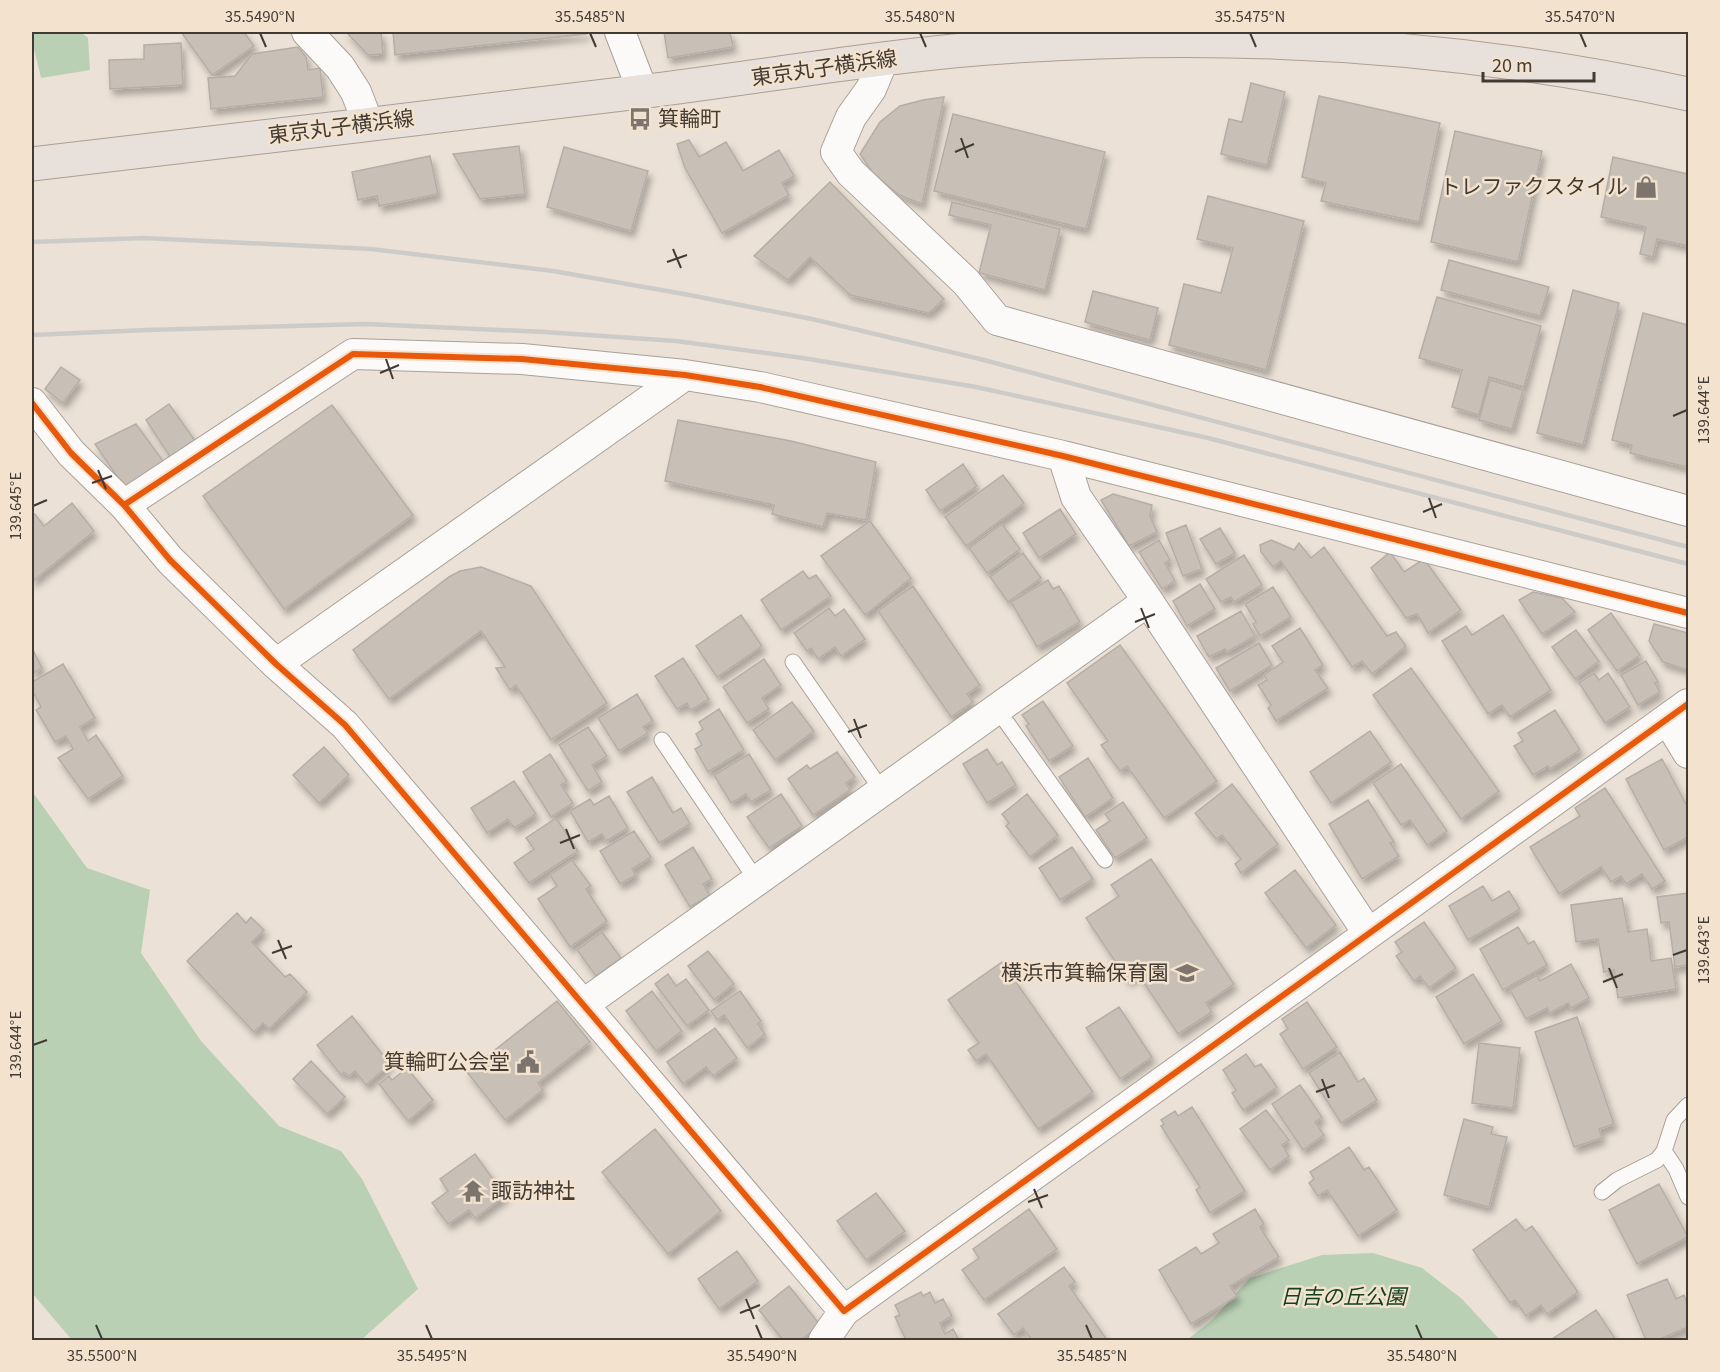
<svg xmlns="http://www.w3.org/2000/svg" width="1720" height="1372" font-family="Georgia,'Noto Sans JP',serif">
<defs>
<filter id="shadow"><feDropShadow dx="3.5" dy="6" stdDeviation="3" flood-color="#0004"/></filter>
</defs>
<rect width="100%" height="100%" fill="#ebe1d6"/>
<!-- green -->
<path fill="#b9d0b4" d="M32 32H81L88 38 90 70 41 78C38 63 32 45 32 32Z
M32 791 87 868 150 890 141 953 201 1041 279 1126 341 1151 362 1179 418 1289 361 1340H72L32 1293Z
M1373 1253 1422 1268 1462 1299 1500 1340H1187L1212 1320 1250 1278 1322 1255Z"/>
<!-- building -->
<path fill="#c8c0b7" stroke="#b6aea6" stroke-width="1.5" filter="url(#shadow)" d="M181 32H244L254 46 212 75Z
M346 32H381L383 54 368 55Z
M393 32H586V34L395 55Z
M664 32H730L733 47 668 58Z
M181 43 183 85 110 89 109 60 144 59V45Z
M298 47 306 57 308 70 320 68 323 97 211 109 208 78 235 76 252 54Z
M1251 83 1285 92 1267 165 1221 154 1229 119 1242 122Z
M1319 96 1440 123 1419 222 1321 201 1326 183 1302 177Z
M944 97 922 204 899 195 873 173 860 154 880 122 900 106 923 100Z
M953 114 1105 152 1086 229 934 191Z
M1455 131 1542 151 1518 262 1431 242Z
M689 140 699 157 726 142 743 171 779 150 794 176 782 183 789 195 722 233 685 168 677 144Z
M519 146 525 194 480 199 453 154Z
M564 147 648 171 631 231 547 207Z
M430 156 438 194 379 206 377 196 358 200 352 172Z
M1613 157 1688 174V246L1657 239 1653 257 1640 254 1646 227 1601 217Z
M830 182 944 299 929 313 850 295 810 257 788 280 754 256Z
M1208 196 1304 221 1266 370 1169 345 1184 284 1221 293 1233 248 1197 239Z
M952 202 1060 229 1045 290 979 273 991 225 949 215Z
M1449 260 1549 287 1540 316 1441 290Z
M1573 290 1619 303 1583 445 1537 433Z
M1093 291 1158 308 1150 340 1085 322Z
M1437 297 1541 326 1524 387 1489 377 1479 415 1452 407 1462 370 1419 358Z
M1643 313 1688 325V456L1686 467 1630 453 1632 445 1612 440Z
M61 367 80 380 63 403 45 389Z
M1490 380 1523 390 1512 429 1479 420Z
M169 404 196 442 171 458 146 420Z
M332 405 413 515 284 609 203 496Z
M678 420 791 441 876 462 866 520 827 513 823 527 772 514 774 505 665 481Z
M136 424 163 461 125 488 95 444Z
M963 464 977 486 940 511 926 490Z
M1003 475 1024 503 966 546 945 517Z
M1113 494 1152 505 1150 516 1157 532 1129 546 1101 500Z
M72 503 94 531 32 582V516L35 514 44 526Z
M1060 509 1076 534 1039 558 1023 533Z
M870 521 911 578 865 615 821 556Z
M1002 524 1020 549 987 573 969 548Z
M1186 525 1202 569 1183 576 1166 533Z
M1220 528 1235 553 1216 564 1200 539Z
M1159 540 1170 560 1165 563 1175 581 1162 589 1139 552Z
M1271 540 1294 550 1299 543 1311 558 1324 547 1387 636 1396 632 1406 646 1372 674 1362 661 1352 667 1281 561 1273 567 1261 552 1260 545Z
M1390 552 1404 572 1424 559 1461 610 1428 633 1417 614 1406 618 1371 568Z
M1023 553 1041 578 1008 602 990 577Z
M1244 555 1262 585 1234 602 1231 597 1221 602 1206 579Z
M481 567 531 586 607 703 551 740 516 685 510 690 496 668 505 667 481 631 389 699 353 650 449 577 460 571Z
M803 571 809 579 816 575 831 596 781 630 761 600Z
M1048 580 1053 589 1059 586 1080 622 1037 647 1011 602Z
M1200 584 1215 609 1187 626 1173 601Z
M913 586 980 685 967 694 973 702 951 717 878 611Z
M1273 587 1291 617 1260 636 1253 624 1256 622 1245 604Z
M1533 592 1562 598 1575 612 1542 634 1519 600Z
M829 608 835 616 844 609 865 639 841 656 835 647 818 659 811 648 807 651 794 633Z
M1241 611 1255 636 1227 652 1225 649 1209 657 1197 636Z
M1611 613 1640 655 1617 671 1588 630Z
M741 615 762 646 717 677 696 646Z
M1503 615 1551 690 1510 717 1502 705 1488 714 1442 641 1466 626 1472 635Z
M1654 624 1688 633V670L1663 662 1649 641Z
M1300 628 1323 665 1315 670 1328 688 1276 721 1268 708 1271 705 1258 685 1267 680 1264 675 1283 662 1272 646Z
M1576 630 1599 661 1575 679 1552 647Z
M1259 643 1272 665 1230 691 1216 668Z
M1120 645 1217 781 1164 818 1127 766 1120 771 1101 745 1108 741 1067 683Z
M32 648 42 668 32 674Z
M683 658 709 699 691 710 687 703 677 709 655 676Z
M764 659 781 685 762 698 769 709 747 723 723 687Z
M1646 661 1658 682 1655 683 1660 692 1638 705 1621 675Z
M63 664 95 718 80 727 88 741 96 735 123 776 88 799 58 758 73 749 66 736 55 742 36 710 41 707 32 690V682Z
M1411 668 1499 791 1461 819 1373 695Z
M1594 673 1599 680 1608 673 1630 707 1605 723 1579 683Z
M637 694 653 721 643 727 648 733 619 751 598 718Z
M1043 701 1073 746 1049 761 1026 726 1029 724 1022 715Z
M792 702 814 731 775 760 753 730Z
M719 709 744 750 708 772 695 749 702 745 696 734 703 729 699 722Z
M1555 710 1580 750 1550 769 1548 766 1533 775 1514 746 1523 741 1518 733Z
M588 727 607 756 592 765 602 782 588 791 559 745Z
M1370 731 1391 762 1331 803 1310 772Z
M324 747 349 775 319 803 293 775Z
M987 749 997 765 1002 762 1016 785 987 803 963 764Z
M837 752 855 777 846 783 850 790 813 815 788 779 807 765 810 769Z
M550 754 567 781 561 785 573 803 551 817 523 772Z
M749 754 771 790 751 802 746 794 731 803 714 775Z
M1088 758 1113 798 1085 817 1059 777Z
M1662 759 1688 808V837L1664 850 1626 779Z
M1401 764 1447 831 1427 845 1410 820 1401 825 1373 783Z
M652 777 673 813 681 808 690 824 659 843 627 792Z
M514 781 536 814 514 828 508 819 487 833 471 808Z
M1232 784 1278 844 1241 873 1235 864 1241 859 1222 835 1216 839 1195 813Z
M1605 788 1665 881 1652 889 1642 874 1626 884 1621 876 1611 882 1601 867 1559 894 1530 847 1580 816 1575 808Z
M781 794 802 826 769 848 747 817Z
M1027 794 1058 835 1030 857 1006 826 1009 823 1002 814Z
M609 796 628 828 606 841 602 834 588 842 570 811 590 799 594 805Z
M1368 800 1394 842 1390 843 1399 856 1362 879 1329 824Z
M1123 802 1147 838 1115 858 1096 830 1110 821 1105 814Z
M556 818 578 851 529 883 514 863 534 849 526 838Z
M634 831 651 857 632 869 636 875 620 884 600 851Z
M693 847 712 879 703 884 710 895 690 907 665 865Z
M1072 847 1093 879 1060 900 1039 868Z
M1151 859 1234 984 1206 1003 1212 1012 1178 1034 1138 974 1128 981 1086 918 1119 896 1111 885Z
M572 860 591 886 586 889 607 921 570 947 538 899 557 886 550 875Z
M1295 870 1336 925 1306 948 1265 893Z
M1483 886 1492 901 1509 891 1520 909 1468 940 1449 906Z
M1688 893V965L1675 967 1669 922 1661 923 1657 897Z
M1622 898 1628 932 1647 929 1651 961 1671 958 1676 989 1618 998 1614 970 1604 972 1598 939 1576 942 1571 905Z
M237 913 246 923 251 917 264 930 252 942 285 977 290 974 307 992 269 1029 263 1023 254 1032 187 961Z
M1424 922 1456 968 1429 988 1420 976 1414 981 1396 956 1402 952 1395 942Z
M1518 927 1528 944 1534 941 1547 965 1503 990 1480 949Z
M602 932 621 958 596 976 577 950Z
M708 951 734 984 714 1000 688 966Z
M1002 962 1093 1092 1038 1129 986 1054 976 1061 968 1050 979 1043 948 1000Z
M1571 964 1589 998 1571 1008 1568 1003 1550 1013 1547 1008 1526 1019 1510 990 1537 975 1540 981Z
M668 974 676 986 686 979 709 1010 687 1026 655 984Z
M1473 974 1502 1021 1464 1044 1436 997Z
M652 991 682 1031 656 1051 626 1011Z
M740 991 761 1021 758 1024 765 1034 747 1048 724 1015 717 1020 711 1011Z
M557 1001 590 1042 538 1083 543 1090 505 1120 467 1072Z
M1307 1002 1337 1047 1303 1069 1280 1034 1288 1029 1282 1019Z
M1119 1007 1152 1057 1120 1079 1086 1028Z
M352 1016 390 1064 366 1085 355 1071 349 1076 344 1072 341 1075 317 1045Z
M1577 1017 1614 1124 1599 1129 1602 1138 1574 1147 1535 1032Z
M715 1028 737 1058 713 1076 706 1067 683 1084 667 1062Z
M1479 1043 1520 1048 1513 1108 1472 1103Z
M1340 1052 1358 1082 1364 1078 1377 1100 1341 1123 1309 1073Z
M1246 1054 1255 1067 1261 1064 1277 1087 1243 1110 1232 1093 1236 1090 1223 1070Z
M311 1061 345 1097 327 1114 293 1079Z
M407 1068 433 1100 408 1121 379 1084 389 1076 392 1080Z
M1300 1085 1322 1117 1315 1122 1324 1135 1303 1150 1272 1104Z
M1192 1107 1245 1191 1210 1213 1196 1190 1200 1187 1161 1126 1164 1124 1161 1120 1175 1111 1178 1116Z
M1266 1110 1289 1140 1282 1145 1289 1156 1270 1170 1240 1129Z
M1464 1119 1493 1127 1491 1134 1507 1137 1489 1207 1444 1195Z
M655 1129 721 1211 668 1254 602 1172Z
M1349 1147 1364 1170 1369 1167 1397 1210 1358 1236 1327 1190 1318 1196 1309 1183 1314 1179 1310 1172Z
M475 1154 505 1196 475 1218 469 1210 448 1224 432 1203 448 1191 440 1179Z
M1659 1184 1688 1237 1637 1264 1609 1210Z
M876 1193 905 1231 866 1260 837 1221Z
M1029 1209 1057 1249 984 1300 962 1270 979 1258 973 1249Z
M1255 1209 1264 1224 1260 1227 1279 1257 1230 1286 1237 1296 1191 1324 1159 1270 1196 1247 1201 1254 1219 1243 1213 1234Z
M1516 1219 1525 1231 1532 1226 1578 1292 1547 1314 1541 1305 1526 1316 1515 1300 1510 1303 1473 1250Z
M737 1251 758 1281 719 1309 698 1279Z
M1064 1267 1075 1282 1069 1286 1107 1340H1032L1023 1328 1014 1335 998 1314Z
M1667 1279 1676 1299 1684 1295 1688 1306V1327L1658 1340H1646L1627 1295Z
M789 1286 820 1325 801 1340H783L759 1310Z
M921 1292 923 1296 930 1292 935 1303 943 1299 952 1316 940 1323 945 1334 953 1329 959 1340H902L905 1338 895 1317 900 1315 895 1305Z
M1596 1310 1616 1340H1553L1552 1339Z"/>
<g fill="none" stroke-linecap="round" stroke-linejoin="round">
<!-- service casing -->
<g stroke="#a8a198" stroke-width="17">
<path id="service" d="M793 662 883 792
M997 709 1105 860
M662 740 757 881
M1664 1151 1676 1169 1688 1197
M1602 1192 1617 1180 1657 1160 1664 1151 1674 1120 1688 1105"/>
</g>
<!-- minor casing -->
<g stroke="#a8a198" stroke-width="32">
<path id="minor" d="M307 32 340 67 356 92 368 123
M620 32 643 92
M883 60 871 89 851 117 836 152 851 173 966 282 997 320 1688 511
M32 403 71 453 124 505 170 560 276 664 345 725 844 1311 1688 704
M1063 456 1076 497 1148 601
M124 505 353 354 522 359 685 375 760 387 1063 456 1688 613
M276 664 685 375
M1668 720 1688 753
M584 1004 1148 601 1368 933
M824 1340 844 1311"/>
</g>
<!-- primary casing -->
<g stroke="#af9d91" stroke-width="35">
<path id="primary" d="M32 164C234 140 437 117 639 92 755 78 872 57 988 48 1223 30 1459 44 1688 94"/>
</g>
<!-- service -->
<use href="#service" stroke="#fcfaf9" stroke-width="15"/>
<!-- minor -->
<use href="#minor" stroke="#fcfaf9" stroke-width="30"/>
<!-- primary -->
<use href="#primary" stroke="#e8e0da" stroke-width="33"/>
<!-- rail -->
<path stroke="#cdcbc8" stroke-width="4.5" d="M32 242 144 238 371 249 553 271 684 294 812 319 980 359 1688 547
M32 335 147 330 367 324 545 332 676 341 803 358 976 387 1208 438 1688 564"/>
<!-- cycleway casing -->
<g stroke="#f3e2ce" stroke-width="10">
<path id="cycleway" d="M32 403 71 453 124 505 170 560 276 664 345 725 844 1311 1688 704
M124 505 353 354 522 359 685 375 760 387 1063 456 1688 613"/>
</g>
<!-- cycleway -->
<use href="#cycleway" stroke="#e8590c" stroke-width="6"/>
</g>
<!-- ticks -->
<path fill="none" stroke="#423b34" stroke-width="2" d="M260 33 266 47M590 33 596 47M920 33 926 47M1250 33 1256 47M1580 33 1586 47M961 138 968 158M955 152 974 144M673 249 681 268M667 262 687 255M386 359 393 379M380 373 399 365M1673 416 1687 410M98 470 106 489M92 483 112 476M1429 498 1436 518M33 506 47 500M1423 512 1442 504M1141 608 1149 628M1135 622 1155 614M854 719 861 738M848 732 867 725M566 829 574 849M560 843 580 835M278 940 286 959M272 953 292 946M1673 955 1687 950M1609 968 1617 988M1603 982 1623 974M33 1045 47 1040M1322 1079 1329 1098M1316 1092 1335 1085M1034 1189 1042 1208M1028 1202 1048 1195M746 1299 754 1319M740 1313 760 1305M96 1325 102 1339M426 1325 432 1339M756 1325 762 1339M1086 1325 1092 1339M1416 1325 1422 1339"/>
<!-- icons -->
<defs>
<g id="bus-bare" transform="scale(1.8)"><path d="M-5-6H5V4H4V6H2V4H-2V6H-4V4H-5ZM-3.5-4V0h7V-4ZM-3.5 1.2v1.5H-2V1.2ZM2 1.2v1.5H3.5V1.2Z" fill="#7d756d" stroke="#f3e2ce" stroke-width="2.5" paint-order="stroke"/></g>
<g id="shop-bare" transform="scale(1.8)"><path d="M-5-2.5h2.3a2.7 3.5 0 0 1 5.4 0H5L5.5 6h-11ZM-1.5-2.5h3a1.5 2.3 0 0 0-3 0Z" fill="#7d756d" stroke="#f3e2ce" stroke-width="2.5" paint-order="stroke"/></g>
<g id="school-bare" transform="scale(1.8)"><path d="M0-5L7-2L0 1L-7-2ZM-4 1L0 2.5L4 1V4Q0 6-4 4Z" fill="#7d756d" stroke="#f3e2ce" stroke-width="2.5" paint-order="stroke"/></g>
<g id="civic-bare" transform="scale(1.8)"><path d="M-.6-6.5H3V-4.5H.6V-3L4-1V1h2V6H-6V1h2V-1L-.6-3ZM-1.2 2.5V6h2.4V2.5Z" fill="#7d756d" stroke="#f3e2ce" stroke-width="2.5" paint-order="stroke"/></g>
<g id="temple-bare" transform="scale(1.8)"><path d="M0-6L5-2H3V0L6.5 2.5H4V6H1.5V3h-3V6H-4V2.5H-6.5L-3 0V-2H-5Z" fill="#7d756d" stroke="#f3e2ce" stroke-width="2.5" paint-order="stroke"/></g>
</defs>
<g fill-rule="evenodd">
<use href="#bus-bare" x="640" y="119"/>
<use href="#shop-bare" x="1646" y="187"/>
<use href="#school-bare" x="1187" y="973"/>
<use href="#civic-bare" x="528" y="1062"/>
<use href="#temple-bare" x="473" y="1191"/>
</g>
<g text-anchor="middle" stroke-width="5" stroke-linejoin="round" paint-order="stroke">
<!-- street labels -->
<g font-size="21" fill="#423b34" stroke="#f3e2ce">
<text transform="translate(824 68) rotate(-8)" y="7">東京丸子横浜線</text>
<text transform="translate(341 127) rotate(-7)" y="7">東京丸子横浜線</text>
</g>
<!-- poi labels -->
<g font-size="21" fill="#423b34" stroke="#f3e2ce" text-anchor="end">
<text x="658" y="126" text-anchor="start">箕輪町</text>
<text x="1628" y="194">トレファクスタイル</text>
<text x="1169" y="980">横浜市箕輪保育園</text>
<text x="510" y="1069">箕輪町公会堂</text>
<text x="491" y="1198" text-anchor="start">諏訪神社</text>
</g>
<!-- park labels -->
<g font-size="21" font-style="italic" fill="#10401e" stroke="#f3e2ce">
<text x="1343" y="1304">日吉の丘公園</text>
</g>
</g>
<!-- border -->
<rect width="1720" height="1372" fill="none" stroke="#f3e2ce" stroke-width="66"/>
<!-- scale -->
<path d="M1483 72v9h111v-9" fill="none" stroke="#423b34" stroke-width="3"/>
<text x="1492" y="72" font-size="18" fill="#423b34" stroke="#f3e2ce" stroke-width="4.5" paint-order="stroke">20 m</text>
<rect x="33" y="33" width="1654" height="1306" fill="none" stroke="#423b34" stroke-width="2"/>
<g font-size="15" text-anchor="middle" fill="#423b34">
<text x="260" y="22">35.5490°N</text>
<text x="590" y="22">35.5485°N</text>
<text x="920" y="22">35.5480°N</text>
<text x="1250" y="22">35.5475°N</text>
<text x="1580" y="22">35.5470°N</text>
<text transform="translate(1704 410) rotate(-90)" y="5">139.644°E</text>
<text transform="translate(16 506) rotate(-90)" y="5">139.645°E</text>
<text transform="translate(1704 950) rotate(-90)" y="5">139.643°E</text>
<text transform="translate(16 1045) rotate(-90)" y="5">139.644°E</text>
<text x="102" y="1361">35.5500°N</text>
<text x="432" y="1361">35.5495°N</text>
<text x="762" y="1361">35.5490°N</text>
<text x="1092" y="1361">35.5485°N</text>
<text x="1422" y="1361">35.5480°N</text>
</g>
</svg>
